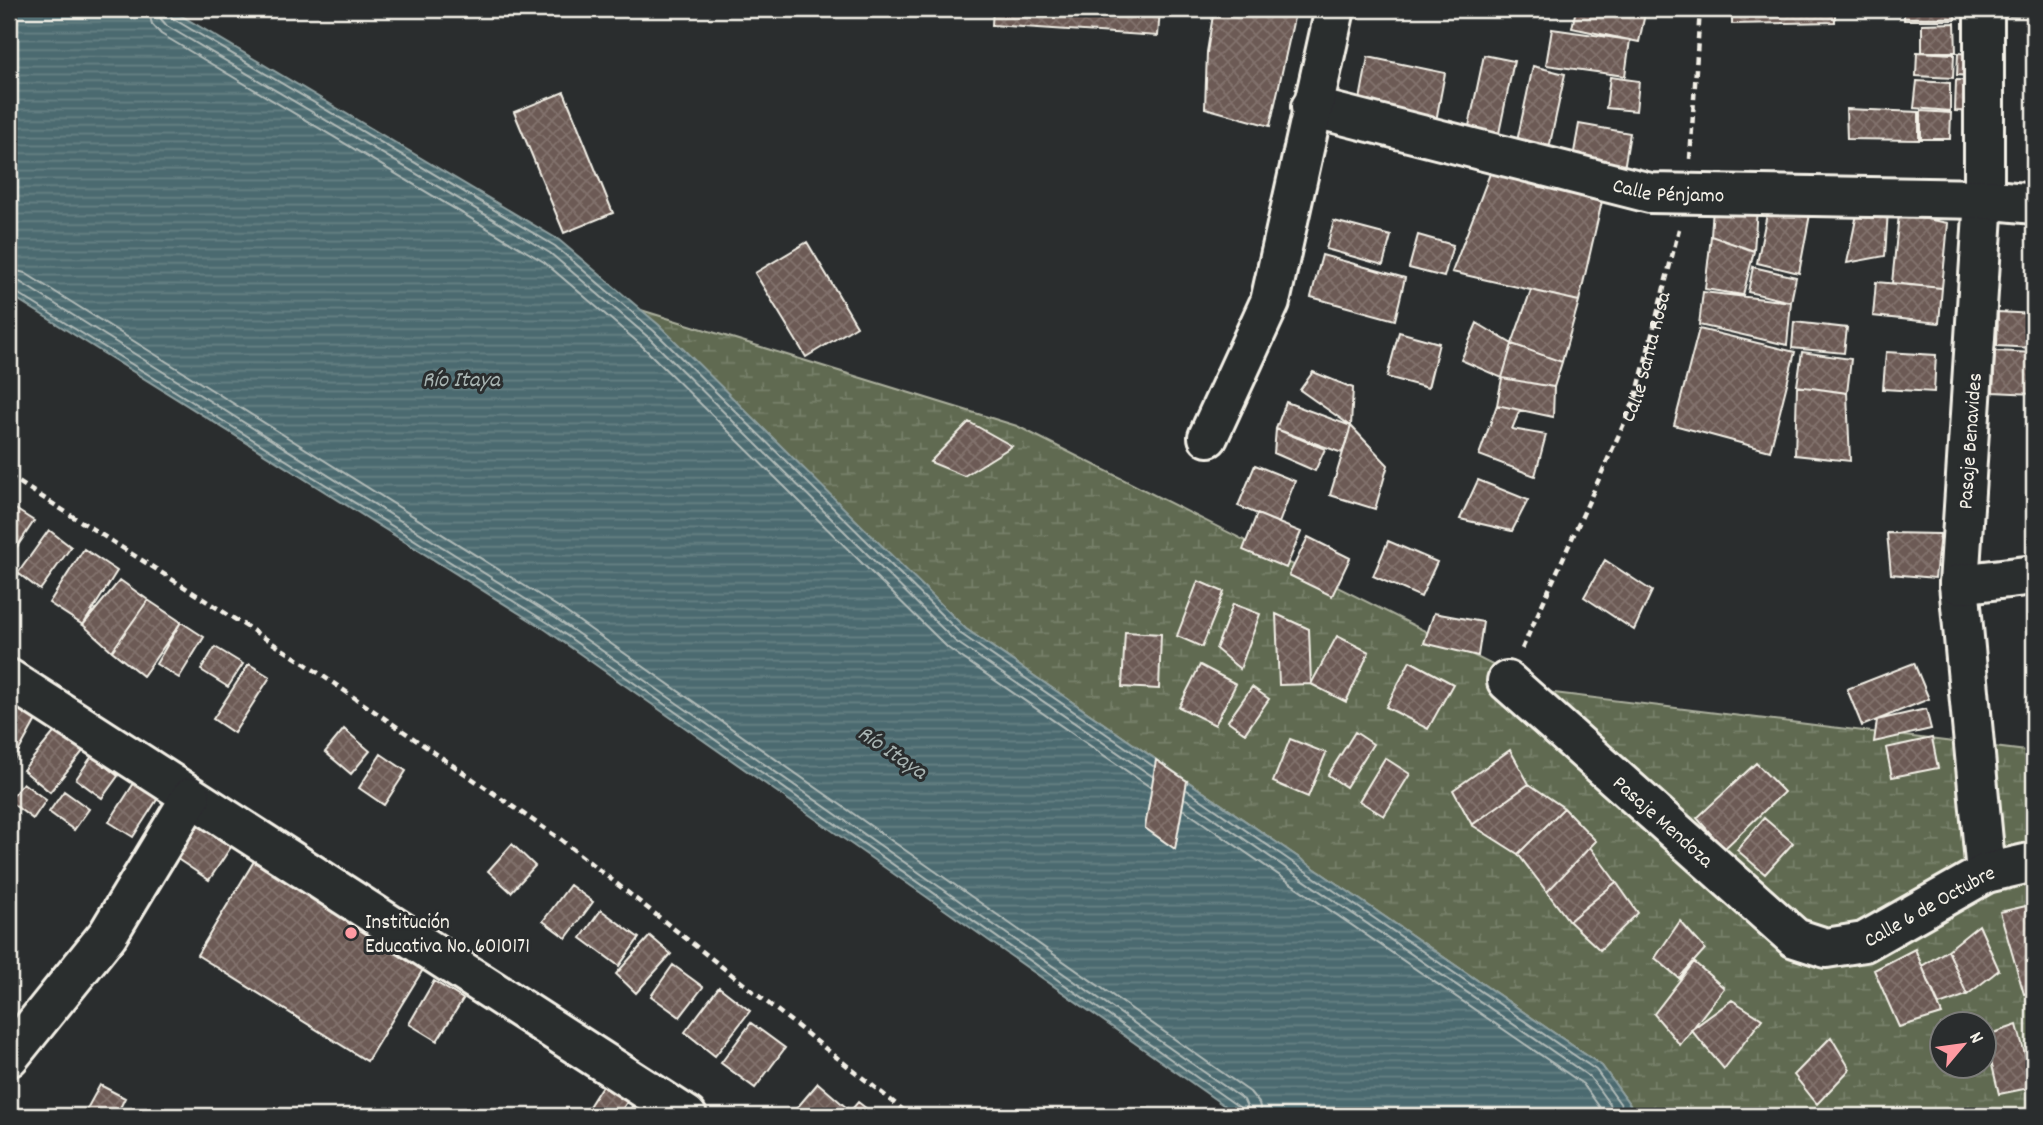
<svg xmlns="http://www.w3.org/2000/svg" width="2043" height="1125" font-family="Dekko,sans-serif">
<defs>
<pattern id="wetland-marsh" width="20" height="14" patternUnits="userSpaceOnUse" patternTransform="scale(1.75)"><rect width="20" height="14" fill="#606a51"/><path d="M1 5h8M5 5V1M11 12h8M15 12V8" fill="none" stroke="#77806a"/></pattern>
<pattern id="water-rules" width="6" height="5" patternUnits="userSpaceOnUse" patternTransform="scale(1.75)"><rect width="6" height="5" fill="#4c6a70"/><path d="M0 2.5h6" fill="none" stroke="#668084"/></pattern>
<pattern id="building-cross-hatch" width="8" height="8" patternUnits="userSpaceOnUse" patternTransform="scale(1.75)"><rect width="8" height="8" fill="#6c5a54"/><path d="M0 0l8 8M0 8l8-8" fill="none" stroke="#82726d"/></pattern>
</defs>
<rect width="100%" height="100%" fill="#2a2d2e"/>
<filter id="ink" filterUnits="userSpaceOnUse"><feTurbulence type="fractalNoise" baseFrequency=".0143" numOctaves="2"/><feDisplacementMap in="SourceGraphic" scale="14" xChannelSelector="R" yChannelSelector="G"/><feConvolveMatrix kernelMatrix="1 2 1 2 8 2 1 2 1" color-interpolation-filters="sRGB"/></filter>
<g filter="url(#ink)">
<!-- wetland -->
<path fill="url(#wetland-marsh)" stroke="#aaae9c" stroke-width="2" fill-rule="evenodd" d="M641 310 1017 426 1546 692 2034 752V1116H1638L1602 1066 966 629ZM1941 1024H1983V1066H1941Z"/>
<!-- water -->
<path fill="url(#water-rules)" stroke="#8fa0a0" stroke-width="2" d="M9 9H170L559 240 659 325 966 629 1602 1066 1638 1116H1239L546 630 9 294Z"/>
<g fill="none" stroke-linecap="round" stroke-linejoin="round">
<!-- shore -->
<path stroke="#b1bbb8" stroke-width="2" d="M148 9 152 24 161 34 544 262 641 345 948 648 1150 787
M159 9 161 19 167 26 550 253 648 337 955 641 1152 776
M168 9 172 18 555 246 654 331 961 634 1153 766
M9 269 25 273 560 608 1250 1092 1259 1103 1262 1116
M9 279 20 282 554 617 1244 1100 1251 1116
M9 288 550 624 1239 1107 1242 1116
M1187 790 1596 1070 1629 1116
M1186 799 1590 1077 1618 1116
M1184 810 1583 1084 1606 1116"/>
</g>
<!-- building -->
<path fill="url(#building-cross-hatch)" stroke="#f4f1e8" stroke-width="2" d="M993 9H1160L1158 36 992 25Z
M1214 9H1296L1270 126 1205 108 1207 52Z
M1576 9H1646L1639 42 1572 28Z
M1732 9H1835V22L1732 24Z
M1904 9H1955V20H1904Z
M2011 9H2034V14L2010 16Z
M1955 23 1956 52H1922V24Z
M1552 29 1630 40 1625 76 1546 65Z
M1917 52 1954 54 1953 78 1916 76Z
M1958 53 1983 55 1982 77 1957 75Z
M1484 55 1514 61 1498 138 1468 131Z
M1368 57 1445 73 1436 121 1359 105Z
M1533 66 1565 74 1548 153 1516 146Z
M1610 77 1639 81 1636 111 1606 108Z
M1956 80 1981 81V112L1955 111Z
M1917 81 1950 83V111L1914 108Z
M564 92 613 213 564 233 514 112Z
M1846 109 1919 112V140L1847 139Z
M1921 111 1951 113 1950 139H1921Z
M1579 124 1630 133 1622 181 1573 158Z
M1491 171 1603 197 1579 301 1452 272Z
M1713 208H1757L1754 251 1711 236Z
M1768 209H1811L1799 273 1757 263Z
M1858 209 1888 210 1885 256 1847 263Z
M1899 214 1948 223 1942 288 1892 283Z
M1334 221 1391 236 1383 265 1326 249Z
M1418 235 1453 245 1444 277 1409 268Z
M1711 236 1754 251 1743 295 1705 289Z
M807 242 857 326 806 357 755 273Z
M1322 255 1405 278 1395 320 1311 297Z
M1753 267 1796 277 1791 302 1748 292Z
M1876 282 1942 288 1939 323 1873 316Z
M1531 290 1579 301 1562 362 1512 344Z
M1703 292 1791 302 1787 345 1699 325Z
M1998 312 2034 314V348L1997 346Z
M1794 322 1847 328 1844 353 1792 348Z
M1477 323 1512 344 1502 378 1461 360Z
M1699 329 1795 352 1770 451 1674 425Z
M1399 332 1439 343 1428 388 1387 377Z
M1512 344 1562 362 1554 387 1502 378Z
M1995 351 2034 353V394L1993 392Z
M1802 352 1851 359 1847 393 1797 386Z
M1886 352 1936 355 1934 392 1883 389Z
M1313 372 1353 388 1351 426 1300 390Z
M1502 378 1554 387 1553 417 1497 405Z
M1797 386 1847 393 1850 461 1795 455Z
M1286 402 1351 426 1342 453 1276 429Z
M1497 405 1520 410 1512 429 1546 435 1535 476 1479 455Z
M969 422 1012 446 964 476 930 462Z
M1351 426 1388 465 1375 509 1330 495Z
M1276 429 1325 449 1315 471 1274 453Z
M1255 465 1295 481 1279 523 1238 506Z
M1478 480 1528 500 1512 531 1460 519Z
M9 505 34 521 9 559Z
M1257 514 1301 532 1286 568 1243 550Z
M49 530 71 547 40 590 18 573Z
M1887 533 1940 534 1935 578 1891 574Z
M1308 537 1350 558 1332 596 1289 575Z
M1388 541 1437 562 1421 597 1373 576Z
M84 549 117 571 83 625 49 603Z
M1605 560 1652 591 1634 630 1584 597Z
M120 580 148 600 112 651 83 625Z
M1198 581 1224 592 1202 647 1177 636Z
M148 600 181 622 143 676 112 651Z
M1233 604 1260 614 1240 669 1216 649Z
M1434 613 1483 622 1478 656 1424 643Z
M1276 614 1309 629 1311 684 1279 685Z
M181 622 204 637 179 678 156 664Z
M1125 632 1161 634 1159 689 1122 687Z
M1337 636 1369 652 1346 702 1311 684Z
M215 647 243 664 228 687 201 670Z
M1410 661 1453 684 1428 729 1386 707Z
M1914 663 1929 699 1862 726 1847 689Z
M249 664 270 677 234 733 213 719Z
M1200 665 1236 684 1215 725 1179 707Z
M1252 687 1269 699 1245 733 1228 721Z
M15 705 37 718 12 763 9 761V717Z
M1926 709 1931 729 1874 742 1877 720Z
M57 729 84 750 50 792 23 770Z
M344 729 370 751 351 774 325 752Z
M1355 732 1373 744 1346 787 1328 775Z
M1932 738 1938 768 1892 777 1886 748Z
M1290 739 1326 753 1308 797 1273 782Z
M1510 750 1529 784 1472 825 1453 790Z
M381 754 406 771 384 805 359 788Z
M92 756 118 776 102 798 76 779Z
M1385 758 1410 774 1384 816 1359 801Z
M1156 760 1187 781 1175 849 1145 828Z
M1756 763 1784 792 1724 849 1697 818Z
M136 780 160 795 133 837 109 822Z
M23 783 46 800 33 819 9 801Z
M1529 784 1564 808 1518 854 1472 825Z
M64 791 89 809 74 830 49 812Z
M1564 808 1596 841 1547 892 1518 854Z
M1764 818 1793 843 1765 874 1737 850Z
M194 823 231 847 209 880 173 856Z
M512 844 535 866 511 892 488 871Z
M1590 847 1616 882 1569 921 1547 892Z
M256 858 427 963 367 1061 197 955Z
M1616 882 1638 913 1600 950 1569 921Z
M570 885 593 902 566 938 543 921Z
M2034 900V930L2026 906Z
M2026 906 2034 934V992L2024 994 2000 912Z
M601 910 639 938 619 966 581 938Z
M1680 921 1705 949 1679 978 1655 958Z
M1979 925 1999 970 1967 995 1948 950Z
M650 936 671 954 636 993 616 974Z
M1915 949 1942 1014 1899 1027 1874 970Z
M1948 950 1967 995 1939 1005 1922 966Z
M1694 962 1724 988 1680 1045 1654 1014Z
M673 965 703 987 680 1017 651 996Z
M434 981 463 999 437 1041 409 1024Z
M719 987 750 1011 715 1056 685 1032Z
M1732 1000 1762 1019 1724 1069 1691 1030Z
M751 1023 785 1048 755 1088 721 1063Z
M2017 1025 2034 1087 1999 1094 1985 1036Z
M1831 1037 1850 1069 1817 1104 1794 1075Z
M607 1078 632 1094 618 1116H583Z
M818 1083 847 1108 840 1116H790Z
M100 1085 125 1098 116 1116H83Z
M636 1102 653 1110 649 1116H624Z
M858 1102 876 1116H846Z"/>
<g fill="none" stroke-linecap="round" stroke-linejoin="round">
<!-- minor casing -->
<g stroke="#f4f1e8" stroke-width="44">
<g id="minor">
<path d="M1984 9V199L1959 584 1986 873"/>
<path id="s2" d="M1311 107 1650 193 1984 199 2034 204"/>
<path d="M1208 437 1270 302 1335 9"/>
<path d="M1959 584 2034 575"/>
<path d="M9 679 687 1116"/>
<path id="s3" d="M1507 681 1795 938 1826 948 1864 942 1986 873 2034 862"/>
<path d="M9 1057 108 934 191 797"/>
</g>
</g>
<!-- path -->
<g stroke="#f4f1e8" stroke-width="4.5" stroke-dasharray="7 5" stroke-linecap="butt">
<path d="M1690 159 1700 9"/>
<path d="M9 476 304 663 560 839 911 1116"/>
<path id="s1" d="M1522 649 1636 397 1679 229"/>
</g>
<!-- minor -->
<use href="#minor" stroke="#2a2d2e" stroke-width="38"/>
</g>
</g>
<!-- markers -->
<circle fill="#ff9aa2" stroke="#2a2d2e" stroke-width="2.5" cx="351" cy="933" r="7"/>
<g text-anchor="middle" stroke-width="6" stroke-linejoin="round" paint-order="stroke">
<!-- street labels -->
<g font-size="21" fill="#f4f1e8" stroke="#2a2d2e">
<text dy="7" stroke="none"><textPath href="#s2" startOffset="368">Calle Pénjamo</textPath></text>
<text dy="7" stroke="none"><textPath href="#s1" startOffset="318">Calle Santa Rosa</textPath></text>
<text transform="translate(1969 441) rotate(-86)" y="7">Pasaje Benavides</text>
<text dy="7" stroke="none"><textPath href="#s3" startOffset="210">Pasaje Mendoza</textPath></text>
<text dy="7" stroke="none"><textPath href="#s3" startOffset="532">Calle 6 de Octubre</textPath></text>
</g>
<!-- poi labels -->
<g font-size="21" fill="#f4f1e8" stroke="#2a2d2e" text-anchor="start">
<text x="365" y="928">Institución<tspan x="365" dy="24">Educativa No. 6010171</tspan></text>
</g>
<!-- water labels -->
<g font-size="23" font-style="italic" fill="#a8b4b2" stroke="#2a2d2e">
<text x="461" y="386">Río Itaya</text>
<text transform="translate(893 751) rotate(34)" y="8">Río Itaya</text>
</g>
</g>
<!-- margin -->
<rect width="2043" height="1125" fill="none" stroke="#2a2d2e" stroke-width="35"/>
<rect x="18" y="18" width="2008" height="1090" fill="none" stroke="#f4f1e8" stroke-width="2.5" filter="url(#ink)"/>
<!-- north arrow -->
<g transform="translate(1963 1045) rotate(61)"><circle r="33" fill="#2a2d2e" stroke="#7b7b78" stroke-width="2"/>
<path d="M0-5L12 26L0 18L-12 26Z" fill="#ff9aa2"/>
<text y="-10" font-size="19" font-weight="bold" text-anchor="middle" fill="#f4f1e8">N</text>
</g>
</svg>
